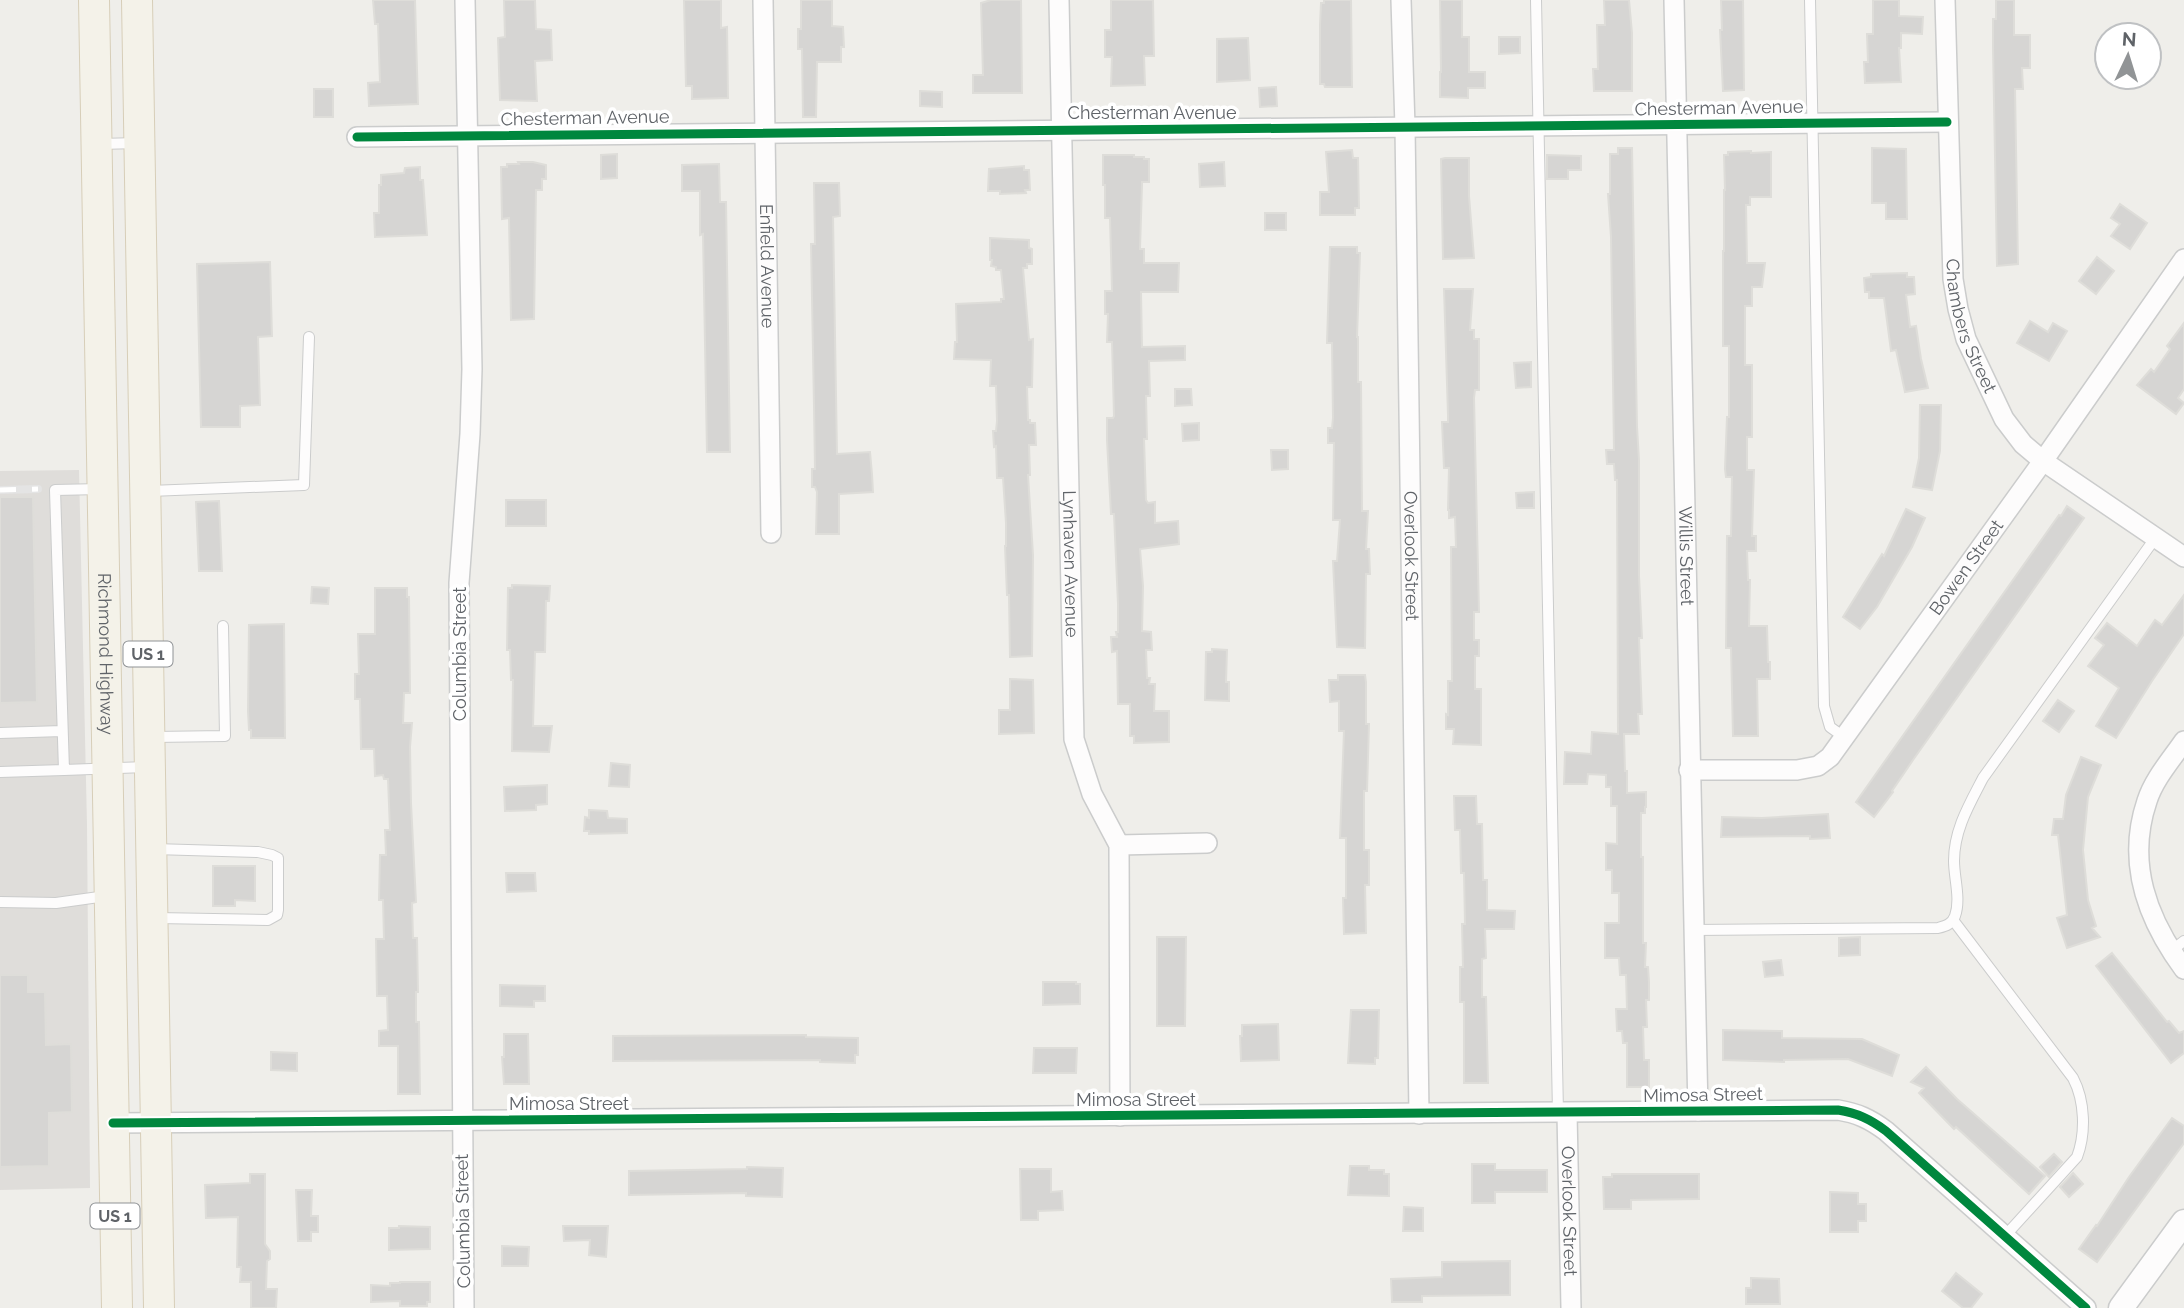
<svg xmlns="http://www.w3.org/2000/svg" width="2184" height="1308" font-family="Raleway,sans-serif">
<rect width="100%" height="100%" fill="#efeeea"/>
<!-- industrial -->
<path fill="#dfddda" d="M79 470 87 825 90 1188 0 1190V471Z"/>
<!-- building -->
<path fill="#d6d5d3" stroke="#deddd9" stroke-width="2" d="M373 0H415L418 104 369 106 368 83 380 82 378 24H375Z
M504 0H535L536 29 551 30 552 60 535 61 537 101 500 100 498 38 505 37Z
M684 0H721V28L727 27 728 98 692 99V86H686Z
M801 0H832V26L843 27 844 47H841V62H817L816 117H803L802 49H798V29H801Z
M991 0H1021L1022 93H973V75H983L981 3Z
M1111 0H1153L1154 56H1144L1145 85 1111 86 1112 57H1105V30H1111Z
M1324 0H1351L1352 87H1325L1324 84H1320V25L1321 3H1324Z
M1440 0H1462V37H1469V72H1485V88H1468V98L1440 97V72H1441Z
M1604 0H1629L1632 33V91H1594L1593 69H1598L1597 25H1605Z
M1721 0H1743L1744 90 1723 91 1720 30H1722Z
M1873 0H1899V16L1923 17 1922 34 1901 33V48H1899L1901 82 1865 83 1864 62H1868L1867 34H1873Z
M1996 0H2014V35H2030V68H2022L2023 89H2015L2018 264 1997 266 1993 47V19H1996Z
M1499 37H1520V53L1499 54Z
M1248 38 1250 80 1217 82V39Z
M1276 87 1277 106 1260 107 1259 88Z
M314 89H333V117H314Z
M920 91 942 92V107L920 106Z
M1618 148H1632L1637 427 1639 460V576L1642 638H1639L1642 714H1638L1639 734H1624L1625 771H1627V793L1646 792V807H1645V813H1641V857H1643V943H1646L1645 967H1648L1649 982V1000H1646L1647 1027H1643L1644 1060H1649V1087H1627V1043H1623L1622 1031H1617L1616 1009H1627L1626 975H1620L1619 958H1605V923H1619V893H1612V870H1606V843L1617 844V806H1611V787H1606V775L1588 774 1587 784H1564L1565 752 1591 754 1592 732 1618 734 1617 480H1615L1614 464H1607L1606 450H1614L1611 237 1608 194H1610V154H1618Z
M1872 148 1906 149 1907 219H1886V203H1872Z
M1352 150 1353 158H1358L1359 208H1355V215H1320V192H1329L1326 152Z
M1751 151V153L1771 152V197H1750V205H1746L1747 263H1765L1762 287H1752V306H1745V365H1752V437H1747V470H1754L1752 536H1756V551H1747L1748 580H1750L1749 626H1767L1768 662H1770V679H1757L1758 736H1733L1731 648H1726L1727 536H1731L1732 477H1726L1725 469 1727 417H1729V346H1723V251H1724V190H1725L1724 155H1728V152Z
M617 154V178L601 179V155Z
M1103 155H1134V157H1144V159H1149V182H1142V185L1140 249H1144V263H1179L1178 292H1141L1142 347 1185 346V360L1149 361 1150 396H1146L1147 439H1144L1146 500 1148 503 1155 502V523L1178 521 1179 544 1140 549 1143 586 1142 631 1151 632 1152 650H1146L1147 678H1150L1149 684H1155L1154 711H1169V742L1134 743V736H1130V704H1118L1117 651 1112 652 1111 637H1117L1116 632H1118V604L1114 514H1111L1107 440V418H1113L1114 416 1112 342H1107L1108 314H1105V291H1112L1110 218H1105V185H1103Z
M1547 155 1581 156V170H1568V179H1547Z
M1445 158H1469V196L1474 258 1443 259 1441 159Z
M518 162H533L546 165V179H542V190H536L534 319 511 320 509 218 502 219 501 167H507V164H519Z
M1224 162 1225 186 1200 187 1199 164Z
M719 164 720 202H726L730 452H707L703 234 700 235V191H682V165Z
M1024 166V170H1029L1030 190H1025L1026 193 1000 194V191H988L989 169Z
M420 167V180H423L427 235 375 237 374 213H379V185H381V175L404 173 405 168Z
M814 183H839L840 216 833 217 837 454 870 452 872 474 873 492 839 494V534H816L817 492 815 487H812V469H815L814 406 811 244H815Z
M2120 204 2147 223 2130 249 2111 236 2120 224 2111 218Z
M1265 213H1286V230H1265Z
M990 238 1029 240V248L1032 249V264H1027V268H1023L1029 340 1033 339 1032 387H1027L1028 420H1030V423H1035L1036 445H1029L1030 475H1028L1033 555 1032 656 1010 657 1009 595H1007L1005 546H1006V523L1003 478H997L996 446 994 447 993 431H996L997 421 996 386H990L991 360 954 359 955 342H957L956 304 1001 302V299H1004L1001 270H996V267L991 266 992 260H990Z
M1330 247H1357V253H1360L1357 337H1358V382H1361L1362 511H1368L1366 549H1369L1370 574H1366L1365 648 1337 647 1333 561H1337L1340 520H1333L1334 443H1328V428H1332L1333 418 1332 343H1327Z
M2097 257 2114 271 2096 294 2079 281Z
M270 262 272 336 258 337 260 405 240 406V427H201L197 264Z
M1907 273V277H1914L1915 294 1906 295 1910 327 1916 326 1921 359 1928 388 1905 392 1896 350 1891 351 1884 298H1869V292H1865L1864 278 1871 277V274Z
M1444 289H1473L1470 330H1474V339H1479V390H1475L1474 398 1479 612H1474V640H1479V656H1475V689H1481V745L1453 744 1454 729H1446V714L1448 715V681H1452L1451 547H1456L1455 517 1449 518V510H1448L1449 468H1444L1442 422H1448V415Z
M2030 321 2048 332 2053 323 2067 331 2049 361 2017 343Z
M2184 323V389L2178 398 2184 403 2176 414 2137 385 2151 369 2154 372 2170 349 2167 346Z
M1531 362V387L1516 388 1514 363Z
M1175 389H1191L1192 405 1175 406Z
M1920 405H1941L1940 451 1932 490 1913 487 1919 458Z
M1199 423V440L1183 441 1182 424Z
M1271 450H1288V469L1272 470Z
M1534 492V508H1517L1516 493Z
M0 497H33L37 702 0 703Z
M506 500H546V526H506Z
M219 501 222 571H199L196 502Z
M2067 506 2084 518 1913 760 1892 791 1893 792 1874 817 1856 802 2059 515 2061 516Z
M1906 509 1925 518 1912 547 1877 607 1860 629 1843 617 1882 554 1884 556Z
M512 585 550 586 549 601H546L545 652H535L533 726H552L549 752 512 751 513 680H511L510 650H507L508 588H512Z
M312 587 329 588 328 604 311 603Z
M375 588H407V597H409L410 693H404L403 723H412L410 747 411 803 416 902 412 903 413 938H417L418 992H416V1022H419L420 1094H398V1046H379V1031L388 1030 387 996H377L376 939H384L383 900H379L380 855H386L385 830H390L388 779H384L383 775 375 776 374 749H361L360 699H355V674H359L358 634H375Z
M2184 595V634L2152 681 2116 738 2096 726 2119 688 2088 666 2104 645 2095 638 2107 623 2137 646 2155 620 2162 625Z
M284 624 285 738H251V730H249L248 711 249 625Z
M1212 649 1227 650 1226 682H1229V701L1205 700 1206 652H1212Z
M1338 675H1365L1366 682V724H1369L1367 791H1364V850H1369V885H1365L1366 933 1344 934 1343 898H1346V838H1340L1344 731H1339V701L1330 702 1329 680H1338Z
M1010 679 1033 680 1034 733 999 734V710H1010Z
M2058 700 2074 711 2059 732 2043 721Z
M2081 757 2101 765 2088 797 2083 850 2088 900 2096 926 2092 928 2100 937 2067 948 2057 918 2067 915 2058 835H2052L2054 819H2063L2066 795Z
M611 763 630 765 629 787 609 786Z
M547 785V804L536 805V810L505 811 504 787Z
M1454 796H1476L1477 824H1482L1483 880H1487V910L1515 911 1514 929H1485L1486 958 1482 959V997H1486L1488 1083H1464V1002H1460V967H1463L1462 924H1465L1464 873H1461L1460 830H1455Z
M589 810 607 811 608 818 627 819V833L589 834V831H584L585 817 589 818Z
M1828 814 1830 838 1810 839V836L1721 837 1722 817 1762 818Z
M213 866H255V901L235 900V906H213Z
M506 873H535L536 891 507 892Z
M1157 937H1186L1185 1026H1157Z
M1860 937V955L1839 956V938Z
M2112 953 2167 1022 2169 1021 2179 1033 2184 1031V1053L2171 1063 2096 966Z
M1781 960 1783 975 1765 977 1763 962Z
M0 975H28V992H45L46 1045 71 1044 72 1112 49 1113V1166L0 1167Z
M1043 982H1076V984H1080V1004L1043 1005Z
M500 985 545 986V1001H534V1007L500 1006Z
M1351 1010H1379L1378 1058H1375V1064L1348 1063Z
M1278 1024 1279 1060 1241 1061 1240 1036H1242V1025Z
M1723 1030 1782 1031V1038L1862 1039 1899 1055 1892 1076 1848 1059 1784 1060V1062L1723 1060Z
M504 1034H528L529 1084H504L502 1057H504Z
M806 1035V1037L858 1038V1055H855V1063L820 1062V1060L613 1061V1036Z
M1034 1048H1077L1076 1073H1033Z
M271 1052 297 1053V1071L271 1070Z
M1926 1067 1957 1099 2045 1176 2029 1194 1956 1127 1954 1129 1919 1093 1924 1088 1911 1082Z
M2172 1118 2184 1126V1143L2097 1262 2079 1249 2096 1225 2097 1226 2129 1177Z
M2054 1154 2062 1162 2049 1177 2040 1167Z
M1472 1164H1495V1170H1547V1192H1495V1203H1472Z
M1350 1166H1369V1170H1384V1174H1389V1196L1348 1195Z
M747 1167 783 1168 782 1197 746 1196V1193L629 1195V1171L747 1169Z
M1020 1169H1051V1192L1062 1191 1063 1210 1038 1211V1220H1021Z
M2073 1173 2083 1184 2069 1197 2060 1187Z
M250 1174H265V1244L270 1251V1259L267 1261 266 1289H277L276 1308H251V1282H240L241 1267H237L238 1217 206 1218 205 1185 250 1183Z
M1612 1174H1699V1199L1631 1200V1209H1604L1603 1177H1612Z
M296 1190H312L311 1216H318V1232H311V1241H298Z
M1830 1192 1858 1193V1204H1866V1221H1858V1232H1830Z
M1404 1207 1423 1208V1231H1403Z
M399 1226 430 1227V1249L389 1250V1228H399Z
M563 1226H608L606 1257 589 1255 590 1240 564 1241Z
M502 1246 529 1247 528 1266H502Z
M1510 1261V1295L1422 1296V1302H1392L1391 1279 1442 1277V1262Z
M1956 1273 1982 1294 1971 1308H1963L1942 1291Z
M1751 1278 1779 1279 1780 1304H1746V1288H1751Z
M400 1282H430V1302H427V1306H400V1301L371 1302V1285L390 1286V1283H400Z"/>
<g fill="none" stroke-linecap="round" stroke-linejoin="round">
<!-- service casing -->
<g stroke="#cbcccc" stroke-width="12">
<path id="service" d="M1536 0 1558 1113
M1810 0 1824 706 1830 727 1844 737
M100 144 138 143
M101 489 55 490 64 770 146 767
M150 491 304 485 309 337
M0 733 62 731
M154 737 225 736 223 626
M0 772 64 770
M154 849 258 852 272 855 278 858V910L277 915 268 920 157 918
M0 902 56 903 106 896
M1953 920 2073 1078C2085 1101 2086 1133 2077 1157L2005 1236
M1694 930 1938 928C1946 926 1952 924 1955 916 1961 899 1954 878 1954 861 1954 830 1969 805 1983 778L2156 537
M2171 951 2184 941"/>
</g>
<!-- minor casing -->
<g stroke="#cbcccc" stroke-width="22">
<g id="minor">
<path id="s1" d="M763 0 771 533"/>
<path id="s2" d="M1059 0 1074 739 1092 794 1119 845 1120 1116"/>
<path id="s3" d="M1401 0 1405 127 1419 1114"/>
<path id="s4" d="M1674 0 1698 1111"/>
<path id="s5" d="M1945 0 1953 279 1958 309 1966 339 2004 419 2023 444 2043 461 2184 557"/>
<path d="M357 137 1947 122"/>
<path d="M2184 741C2171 760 2154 779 2147 801 2126 863 2147 919 2184 969"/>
<path id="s6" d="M1689 770H1797L1818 766 1830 757 2043 461 2184 259"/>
<path d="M1119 845 1207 843"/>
<path id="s7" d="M1567 1113 1571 1308"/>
<path d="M113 1123 1838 1110C1857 1113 1870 1119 1886 1131L2086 1308"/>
<path d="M464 1308 459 583 470 434 472 369 465 0"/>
</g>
</g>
<!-- tertiary casing -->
<g stroke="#cbcccc" stroke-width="27">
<path id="tertiary" d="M2121 1308 2184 1222"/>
</g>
<!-- primary casing -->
<g stroke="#d7ceb8" stroke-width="32">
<g id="primary">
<path id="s8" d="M94 0 117 1308"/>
<path d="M137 0 159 1308"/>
</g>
</g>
<!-- service -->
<use href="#service" stroke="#fdfcfc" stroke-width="10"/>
<!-- minor -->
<use href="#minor" stroke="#fdfcfc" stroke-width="19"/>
<!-- tertiary -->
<use href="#tertiary" stroke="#fdfcfc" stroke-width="24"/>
<!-- primary -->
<use href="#primary" stroke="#f4f2e9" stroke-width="30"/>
<!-- rail casing -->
<g stroke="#e4e4e4" stroke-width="8">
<path id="rail" d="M0 490 38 489"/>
</g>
<!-- rail -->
<use href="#rail" stroke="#fff" stroke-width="5" stroke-dasharray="16" stroke-linecap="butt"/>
<!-- cycleway casing -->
<g stroke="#fff" stroke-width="13">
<path id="cycleway" d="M357 137 1947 122
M113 1123 1838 1110C1857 1113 1870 1119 1886 1131L2086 1308"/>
</g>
<!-- cycleway -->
<use href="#cycleway" stroke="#00873e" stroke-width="9"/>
</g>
<g text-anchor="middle" stroke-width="7" stroke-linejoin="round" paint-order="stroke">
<!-- shield labels -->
<g fill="#fff" stroke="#8f9295" stroke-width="2">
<rect x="123.5" y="641.5" width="49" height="25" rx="5"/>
<rect x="90.5" y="1203.5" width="49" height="25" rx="5"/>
</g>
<g font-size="16" font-weight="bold" fill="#5f6368">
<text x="148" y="660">US 1</text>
<text x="115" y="1222">US 1</text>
</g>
<!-- street labels -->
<g font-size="18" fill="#5f6368" stroke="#fff">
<text transform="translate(1719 108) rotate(-1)" y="6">Chesterman Avenue</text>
<text x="1152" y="119">Chesterman Avenue</text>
<text transform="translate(585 118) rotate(-1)" y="6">Chesterman Avenue</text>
<text dy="6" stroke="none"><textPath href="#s1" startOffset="266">Enfield Avenue</textPath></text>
<text dy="6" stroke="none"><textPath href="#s5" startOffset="329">Chambers Street</textPath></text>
<text dy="6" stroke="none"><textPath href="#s4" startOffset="556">Willis Street</textPath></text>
<text dy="6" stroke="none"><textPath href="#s3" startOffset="556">Overlook Street</textPath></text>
<text dy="6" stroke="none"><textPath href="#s2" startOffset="564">Lynhaven Avenue</textPath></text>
<text dy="6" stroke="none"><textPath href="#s6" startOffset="378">Bowen Street</textPath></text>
<text dy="6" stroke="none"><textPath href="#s8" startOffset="654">Richmond Highway</textPath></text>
<text transform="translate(460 654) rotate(-90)" y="6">Columbia Street</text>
<text transform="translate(1703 1095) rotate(-1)" y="6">Mimosa Street</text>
<text x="1136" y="1106">Mimosa Street</text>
<text x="569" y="1110">Mimosa Street</text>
<text dy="6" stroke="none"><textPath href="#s7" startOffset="98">Overlook Street</textPath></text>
<text transform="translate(463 1221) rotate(-91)" y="6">Columbia Street</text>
</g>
</g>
<!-- north arrow -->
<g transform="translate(2128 56) rotate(4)"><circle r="33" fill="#ffffff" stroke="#bfc1c3" stroke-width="2"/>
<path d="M0-5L12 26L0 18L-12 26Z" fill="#919496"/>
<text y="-10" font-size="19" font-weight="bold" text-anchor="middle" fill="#5f6368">N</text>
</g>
</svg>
